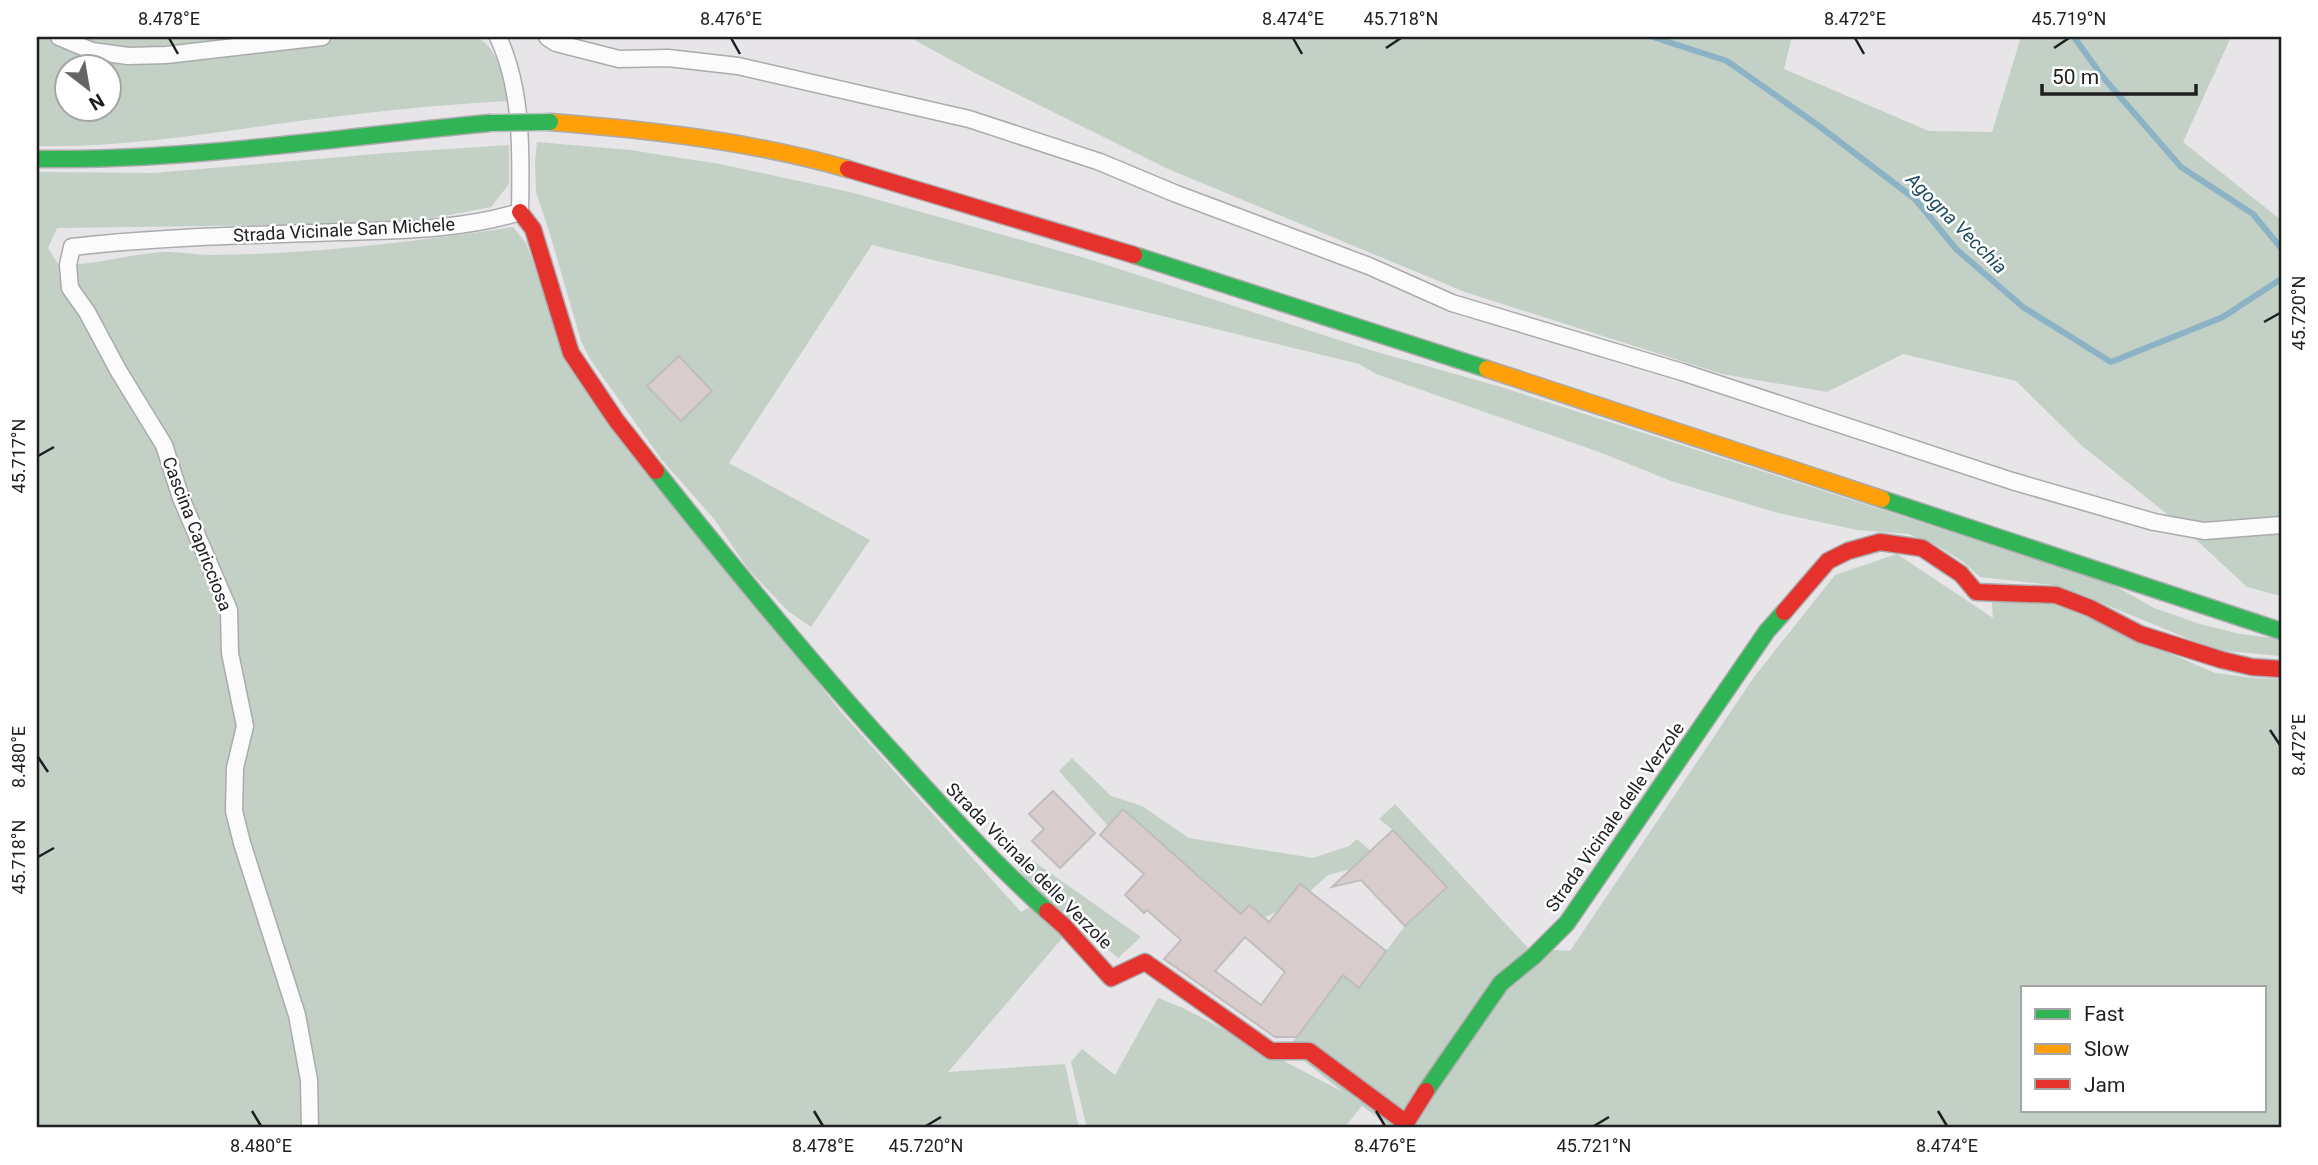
<svg xmlns="http://www.w3.org/2000/svg" width="2318" height="1165" font-family="Roboto,sans-serif">
<rect width="100%" height="100%" fill="#e7e5e8"/>
<!-- green -->
<path fill="#c2d0c5" fill-rule="evenodd" d="M37 37H478C500 52 503 77 508 101 433 105 359 113 285 123 203 134 120 148 37 146ZM66 66H108V108H66Z
M909 37H1792L1784 69 1929 131 1992 132 2021 37H2231L2183 142 2281 220V596L2247 587 2178 523 2080 444 2016 381 1903 354 1827 392 1722 374 1465 292 1168 169 973 72Z
M537 142 630 150 720 164 854 193 1085 258 1370 350 1501 387 2110 583 2154 608 2200 624 2240 634 2281 639V656L2216 650 2087 597 2052 585 1980 577 1962 561 1936 545 1909 534 1857 530 1778 513 1671 481 1602 453 1376 374 1359 364 872 245 729 463 870 540 811 627 788 611 748 569 715 520 662 460 590 359 581 341 550 234 536 192 535 162Z
M509 145V184L491 207 433 218 349 224 57 228 48 248 58 264C96 267 132 252 169 252 183 252 197 255 211 255 312 254 413 242 513 227L526 243 566 356 841 712 1021 912 1037 903 1024 876 1009 857 1029 858 1141 937 1118 958 1076 922 948 1072 1065 1064 1079 1128H37V172L154 173 387 153Z
M1897 554 1993 618 1992 602 2049 601 2215 673 2255 678 2281 679V1128H1392L1362 1106 1344 1128H1087L1071 1062 1082 1049 1115 1075 1158 998 1185 1009 1343 1092 1288 1048 1343 975 1359 987 1405 926 1446 888 1393 830 1379 819 1395 804 1528 948 1570 951 1754 677 1835 575ZM2022 988H2264V1111H2022Z
M1072 758 1111 796 1142 806 1189 838 1313 858 1349 846 1357 839 1371 851 1351 869 1328 875 1309 892 1299 885 1279 910 1264 918 1249 905 1241 914 1123 809 1108 826 1059 771Z"/>
<g fill="none" stroke-linecap="round" stroke-linejoin="round">
<!-- stream -->
<path stroke="#8cb2c5" stroke-width="6" d="M1653 37 1727 61 1819 126 1915 199 1956 249 2023 307 2111 362 2223 317 2281 279
M2074 37 2102 76 2181 167 2253 214 2281 248"/>
</g>
<!-- building -->
<path fill="#d8cdcc" stroke="#bfbdbe" stroke-width="2" fill-rule="evenodd" d="M679 356 712 391 681 421 647 386Z
M1053 791 1095 833 1060 868 1032 841 1044 829 1029 814Z
M1123 809 1241 914 1249 905 1269 922 1300 884 1386 951 1359 988 1343 975 1297 1037H1275L1164 959 1181 940 1147 910 1144 913 1125 895 1144 874 1100 835ZM1245 937 1285 972 1261 1005 1215 971Z
M1393 830 1447 887 1405 926 1361 880 1332 887Z"/>
<g fill="none" stroke-linecap="round" stroke-linejoin="round">
<!-- street casing -->
<g stroke="#abaaac" stroke-width="19">
<path id="street" d="M59 37 92 51 128 56 166 55 322 37
M547 37 556 43 619 59 668 58 738 66 969 119 1100 162 1174 193 1369 266 1452 303 1682 372 2012 481 2154 522 2204 531 2281 525
M310 1128 309 1080 297 1015 242 843 234 811 235 768 245 726 230 653 229 610 181 498 164 445 118 370 87 312 70 288 68 265 72 247C161 237 250 235 340 232 400 230 461 230 520 212 521 154 523 90 498 37"/>
</g>
<!-- fast casing -->
<g stroke="#abaaac" stroke-width="19">
<path id="fast" d="M37 159C189 161 339 137 490 123
M1134 255 1487 369
M656 471C734 569 814 667 899 759 947 812 995 864 1047 911
M1882 499 2281 631
M1426 1091 1501 983 1534 956 1567 923 1767 631 1784 612"/>
</g>
<!-- slow casing -->
<g stroke="#abaaac" stroke-width="19">
<path id="slow" d="M550 122C650 130 751 141 848 169
M1487 369 1882 499"/>
</g>
<!-- jam casing -->
<g stroke="#abaaac" stroke-width="19">
<path id="jam" d="M848 169 1134 255
M520 212 533 229 571 353 616 420 656 471
M1784 612 1828 561 1848 551 1880 542 1922 548 1961 574 1976 592 2056 595 2090 608 2140 634 2222 660 2252 667 2281 669
M1047 911 1064 926 1111 978 1145 962 1271 1051H1309L1406 1123 1426 1091"/>
</g>
<!-- street -->
<use href="#street" stroke="#fbfbfc" stroke-width="16"/>
<!-- fast -->
<use href="#fast" stroke="#30b455" stroke-width="16"/>
<!-- slow -->
<use href="#slow" stroke="#ff9f0a" stroke-width="16"/>
<!-- jam -->
<use href="#jam" stroke="#e5322d" stroke-width="16"/>
<!-- fast-bridge casing -->
<g stroke="#c1c0c2" stroke-width="19" stroke-linecap="butt">
<path id="fast-bridge" d="M490 123 550 122"/>
</g>
<!-- fast-bridge -->
<use href="#fast-bridge" stroke="#30b455" stroke-width="16"/>
</g>
<!-- ticks -->
<path fill="none" stroke="#1f1e20" stroke-width="2.5" d="M169 38 178 54M731 38 740 54M1293 38 1302 54M1855 38 1864 54M1386 48 1401 38M2054 48 2069 38M2264 322 2280 313M38 456 54 447M2270 730 2280 745M38 757 48 772M38 857 54 848M252 1111 261 1126M814 1111 823 1126M1376 1111 1385 1126M1938 1111 1947 1126M926 1126 941 1117M1594 1126 1609 1117"/>
<g text-anchor="middle" stroke-width="5" stroke-linejoin="round" paint-order="stroke">
<!-- street labels -->
<g font-size="18" fill="#1f1e20" stroke="#fff">
<text transform="translate(344 230) rotate(-3)" y="6">Strada Vicinale San Michele</text>
<text transform="translate(197 534) rotate(69)" y="6">Cascina Capricciosa</text>
<text transform="translate(1615 817) rotate(-55)" y="6">Strada Vicinale delle Verzole</text>
<text transform="translate(1029 866) rotate(45)" y="6">Strada Vicinale delle Verzole</text>
</g>
<!-- water labels -->
<g font-size="19" font-style="italic" fill="#1d4a5e" stroke="#fff">
<text transform="translate(1957 223) rotate(45)" y="7">Agogna Vecchia</text>
</g>
</g>
<!-- border -->
<rect width="2318" height="1165" fill="none" stroke="#ffffff" stroke-width="77"/>
<!-- legend -->
<rect x="2021" y="986" width="245" height="126" fill="#ffffff" stroke="#a5a5a6" stroke-width="2"/>
<rect x="2035" y="1009" width="35" height="10" fill="#30b455" stroke="#a5a5a6" stroke-width="2"/>
<text x="2084" y="1021" font-size="21" fill="#1f1e20">Fast</text>
<rect x="2035" y="1044" width="35" height="10" fill="#ff9f0a" stroke="#a5a5a6" stroke-width="2"/>
<text x="2084" y="1056" font-size="21" fill="#1f1e20">Slow</text>
<rect x="2035" y="1079" width="35" height="10" fill="#e5322d" stroke="#a5a5a6" stroke-width="2"/>
<text x="2084" y="1092" font-size="21" fill="#1f1e20">Jam</text>
<!-- north arrow -->
<g transform="translate(88 88) rotate(149)"><circle r="33" fill="#ffffff" stroke="#a5a5a6" stroke-width="2"/>
<path d="M0-5L12 26L0 18L-12 26Z" fill="#656466"/>
<text y="-10" font-size="19" font-weight="bold" text-anchor="middle" fill="#1f1e20">N</text>
</g>
<!-- scale -->
<path d="M2042 84v10h154v-10" fill="none" stroke="#1f1e20" stroke-width="3.5"/>
<text x="2052" y="84" font-size="21" fill="#1f1e20" stroke="#ffffff" stroke-width="5" paint-order="stroke">50 m</text>
<rect x="38" y="38" width="2242" height="1088" fill="none" stroke="#1f1e20" stroke-width="2.5"/>
<g font-size="18" text-anchor="middle" fill="#1f1e20">
<text x="169" y="25">8.478°E</text>
<text x="731" y="25">8.476°E</text>
<text x="1293" y="25">8.474°E</text>
<text x="1401" y="25">45.718°N</text>
<text x="1855" y="25">8.472°E</text>
<text x="2069" y="25">45.719°N</text>
<text transform="translate(2299 313) rotate(-90)" y="6">45.720°N</text>
<text transform="translate(19 456) rotate(-90)" y="6">45.717°N</text>
<text transform="translate(2299 745) rotate(-90)" y="6">8.472°E</text>
<text transform="translate(19 757) rotate(-90)" y="6">8.480°E</text>
<text transform="translate(19 857) rotate(-90)" y="6">45.718°N</text>
<text x="261" y="1152">8.480°E</text>
<text x="823" y="1152">8.478°E</text>
<text x="926" y="1152">45.720°N</text>
<text x="1385" y="1152">8.476°E</text>
<text x="1594" y="1152">45.721°N</text>
<text x="1947" y="1152">8.474°E</text>
</g>
</svg>
